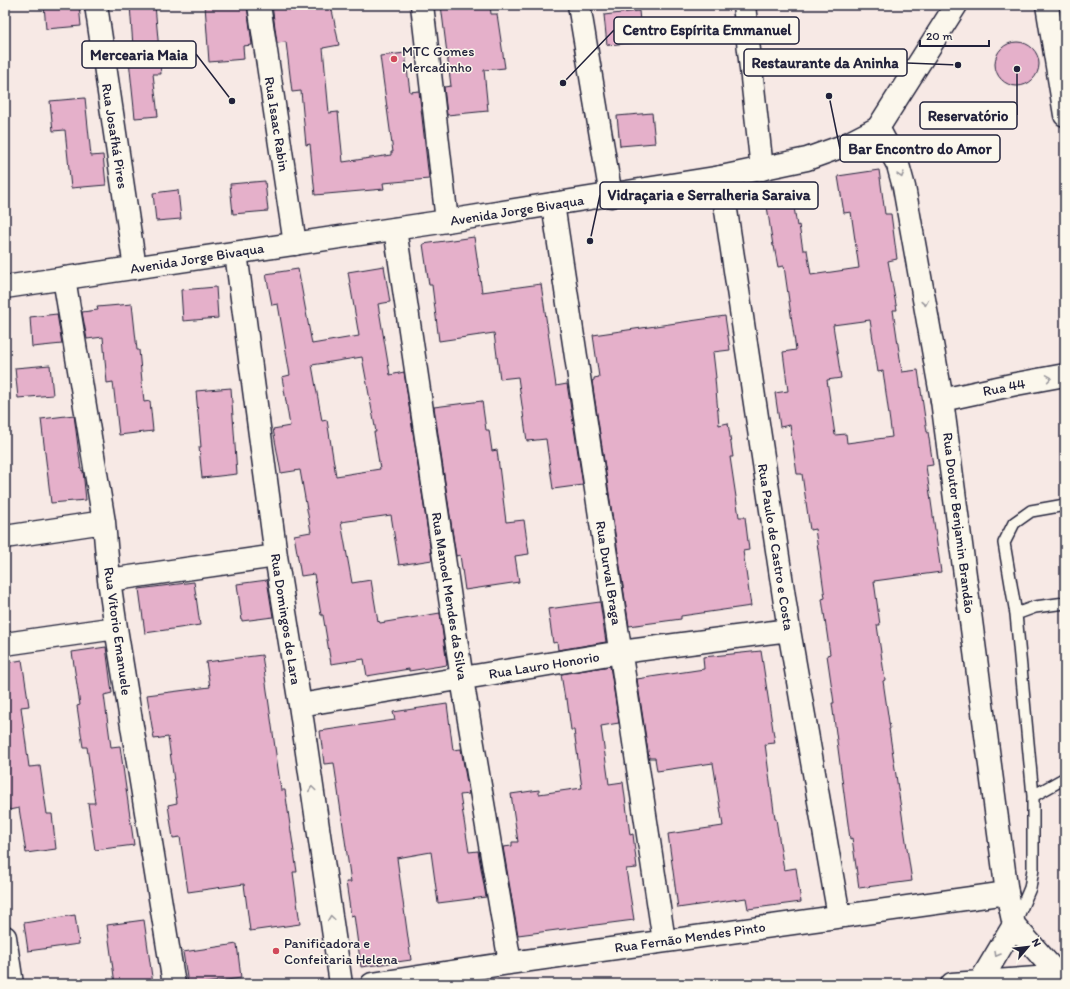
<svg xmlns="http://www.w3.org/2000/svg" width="1070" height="989" font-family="Itim,sans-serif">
<rect width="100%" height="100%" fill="#f7e9e5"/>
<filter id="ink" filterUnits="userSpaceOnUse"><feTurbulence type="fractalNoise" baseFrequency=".025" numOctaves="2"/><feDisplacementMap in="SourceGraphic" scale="8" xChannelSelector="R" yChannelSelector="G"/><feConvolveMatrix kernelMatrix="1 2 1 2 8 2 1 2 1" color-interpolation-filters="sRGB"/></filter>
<g filter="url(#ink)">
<!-- building -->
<path fill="#e5b0ca" stroke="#22223b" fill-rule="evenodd" d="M44 5H79L81 26 46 29Z
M130 5H155L161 74H153L158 116 135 118 129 60H134Z
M205 5H247L252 45 243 46 244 59 209 62Z
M272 5H331L339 45 323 48 329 113 338 112 343 162 391 155V152H393L380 56 405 53 410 92 419 91 429 179 383 183 384 189 315 195 310 144 306 145 301 91 292 92 286 42 277 43Z
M441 5H490L491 14H497L505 68 484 70 488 111 447 115 444 87 451 86Z
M639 11 642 42 607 45 604 15Z
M995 64a22 22 0 1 1 44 0a22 22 0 1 1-44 0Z
M85 98 91 156 103 155 106 185 71 188 65 130 53 131 50 101Z
M652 113 655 143 620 146 617 116Z
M879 170 885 214H891L897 259 888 261 897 310H893L902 372 918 370 927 432H928L933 465 926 466 941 572 874 581 880 625H877L885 680 883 681 890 729H889L912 881 859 888 852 838 850 839 832 703H834L827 655 830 654 822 599 825 598 815 529 810 530 802 474H797L790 425 780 427 775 393 788 391 783 352 796 350 784 266 778 267 774 246H773L764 186 790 182 797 226 799 225 803 250H807L811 275 859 268 851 212 844 213 838 176ZM870 320 878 372 883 371 892 437 847 443 846 434 835 435 827 380 841 378 833 325Z
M265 181 268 211 233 214 230 184Z
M178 190 181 219 156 221 153 193Z
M474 237 482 292 541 284 556 386 567 384 583 485 553 489 546 439 527 441 518 377 500 379 494 333 439 341 432 285H429L423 244Z
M384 266 390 302 378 304 390 375 404 372 432 560 399 565 391 515 341 522 352 583 371 580 378 622 379 621 380 623 440 613 447 665 409 671V669L367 676 364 659 331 664 323 615H321L314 574 301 576 294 535 311 532 300 470 281 473 273 429 290 426 282 377 290 375 278 304 272 305 266 274 298 269 312 344 359 336 348 272ZM362 357 376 432H374L380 469 336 476 327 420 322 421 312 365Z
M216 287 218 318 183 321 181 290Z
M132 304 137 350H139L144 402 150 401 153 431 119 435 113 382 107 383 103 337 87 339 82 312 98 310 97 307Z
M57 314 62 344 32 347 30 317Z
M725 316 730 350 713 352 716 378H715L719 425 728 423 733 457H730L739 517H745L749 550 743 551 751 606 681 616V619L629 626 592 381 594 380V378L599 377 593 335Z
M50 365 53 395 18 398 15 368Z
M231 388 237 474 202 478 199 447H201L196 391Z
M482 401 486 430H489L492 451 497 450 506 522 524 520 529 554 515 556 519 582 465 590 460 555 456 556 434 407Z
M74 415 81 470 83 471 86 500 51 503 41 419Z
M267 580 273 617 242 621 237 584Z
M194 582 200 625 145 633 139 589Z
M600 602 606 642 558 650 557 642 553 643 548 609Z
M106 647 112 693 104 695 111 747 120 746 134 845 95 850 88 803H95L87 747H83L77 706 80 705 72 652Z
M761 651 775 743 765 744 775 819H776L784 870 796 868 801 902 748 909 746 898 678 908 668 834 723 826 713 763 657 771 655 758H649L637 679 704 669 703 657Z
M262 655 281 790H285L290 825 297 872H293L300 924 250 931 244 884 188 892 180 837 173 838 168 805 177 803 168 737 154 739 147 695 210 687 206 662Z
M22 660 29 706 21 707 29 767 40 766 47 814H52L56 849 26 853 19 808 9 810 5 785V663Z
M610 666 619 723 601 726 609 784 623 782 630 835 633 834 637 868 626 869 634 920 518 935 503 847 512 846V842H518L511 794 539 790V794L582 788 574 730H571L567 699H565L561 674Z
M447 704 453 750 461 749 469 794 460 795 469 852 478 851 486 897 438 903 431 852 397 858 411 960 361 967 354 915 351 916 346 882H351L334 763 324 764 320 731 395 720 393 712Z
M75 915 79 944 28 951 24 923Z
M144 920 153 984H115L107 925Z
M237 944 241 978 198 984H188L183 952Z"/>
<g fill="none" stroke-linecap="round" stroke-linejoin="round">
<!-- lane casing -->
<g stroke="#22223b" stroke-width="14">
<path id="lane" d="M1016 614 1035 607 1065 603
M1033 796 1065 778
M1016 921 1030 888 1033 869V796L1016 614 1004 543 1014 523 1031 511 1065 505"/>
</g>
<!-- street casing -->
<g stroke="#22223b" stroke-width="25">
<path id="street" d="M96 5 135 268
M259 5 295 244
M422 5 447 221
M579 5 611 196
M744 5 762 169
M1047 5 1065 115
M878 128 956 5
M721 177 789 630 839 916
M553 204 664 941
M395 229 462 679 510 963
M236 253 276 556 300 705 341 984
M64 278 104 522 109 580 116 628 174 984
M942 400 1016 384 1065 375
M5 537 104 522
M109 580 276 556
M5 644 116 628
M300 705 621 652 789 630
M5 937 12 984
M372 984 510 963 1007 893"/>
</g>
<!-- secondary casing -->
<g stroke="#22223b" stroke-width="25">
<path id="secondary" d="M5 287 447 221 721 177 807 159 843 146 878 128 898 165 904 187 942 400 996 811 1007 893 1014 925 1060 977
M980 982 1014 925
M952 984 1065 976"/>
</g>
<!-- lane -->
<use href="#lane" stroke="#fbf7ec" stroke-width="11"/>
<!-- street -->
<use href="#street" stroke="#fbf7ec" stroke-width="22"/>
<!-- secondary -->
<use href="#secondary" stroke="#fbf7ec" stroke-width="22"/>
</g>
<!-- one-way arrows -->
<defs><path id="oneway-chevron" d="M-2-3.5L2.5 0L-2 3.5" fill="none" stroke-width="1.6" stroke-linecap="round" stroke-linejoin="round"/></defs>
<g stroke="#99979c">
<use href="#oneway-chevron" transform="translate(901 175) rotate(74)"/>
<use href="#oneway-chevron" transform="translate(925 303) rotate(80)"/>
<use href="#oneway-chevron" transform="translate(1049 378) rotate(-9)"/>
<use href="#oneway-chevron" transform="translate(312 789) rotate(-98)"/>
<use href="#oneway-chevron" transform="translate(331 918) rotate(-98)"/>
<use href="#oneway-chevron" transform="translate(997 954) rotate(120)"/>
</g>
</g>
<!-- markers -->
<g fill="#d1495b" stroke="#fbf7ec" stroke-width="1.5">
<circle cx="394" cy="59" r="4"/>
<circle cx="276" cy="951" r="4"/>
</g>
<g text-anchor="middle" stroke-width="3" stroke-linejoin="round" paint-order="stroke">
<!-- poi labels -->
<g font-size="14" fill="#22223b" stroke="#fbf7ec" text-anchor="start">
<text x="402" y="56">MTC Gomes<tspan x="402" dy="16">Mercadinho</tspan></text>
<text x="284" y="948">Panificadora e<tspan x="284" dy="16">Confeitaria Helena</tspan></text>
</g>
<!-- street labels -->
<g font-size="14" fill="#22223b" stroke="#fbf7ec">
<text transform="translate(277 124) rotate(81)" y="5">Rua Isaac Rabin</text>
<text transform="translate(115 136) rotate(81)" y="5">Rua Josafhá Pires</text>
<text transform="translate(517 210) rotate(-9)" y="5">Avenida Jorge Bivaqua</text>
<text transform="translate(197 258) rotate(-9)" y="5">Avenida Jorge Bivaqua</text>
<text transform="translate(1004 387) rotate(-11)" y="5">Rua 44</text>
<text transform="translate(959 523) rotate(83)" y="5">Rua Doutor Benjamin Brandão</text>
<text transform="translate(776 547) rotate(81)" y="5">Rua Paulo de Castro e Costa</text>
<text transform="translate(609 573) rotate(81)" y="5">Rua Durval Braga</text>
<text transform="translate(450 596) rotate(81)" y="5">Rua Manoel Mendes da Silva</text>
<text transform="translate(286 619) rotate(81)" y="5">Rua Domingos de Lara</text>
<text transform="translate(118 631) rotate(82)" y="5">Rua Vitorio Emanuele</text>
<text transform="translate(544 665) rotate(-9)" y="5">Rua Lauro Honorio</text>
<text transform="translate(690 937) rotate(-8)" y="5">Rua Fernão Mendes Pinto</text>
</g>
</g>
<!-- callouts -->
<path fill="none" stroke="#22223b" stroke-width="1.5" d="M563 83L614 30M232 101L196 54M958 65L907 63M1017 69L1017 115M829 96L840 149M590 241L600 195"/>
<g fill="#22223b" stroke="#fbf7ec" stroke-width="1.5">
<circle cx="563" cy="83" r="4"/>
<circle cx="232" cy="101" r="4"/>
<circle cx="958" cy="65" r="4"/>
<circle cx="1017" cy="69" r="4"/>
<circle cx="829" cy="96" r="4"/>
<circle cx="590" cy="241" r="4"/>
</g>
<g fill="#fbf7ec" stroke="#22223b" stroke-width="1.5">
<rect x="614" y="17" width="185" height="27" rx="4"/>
<rect x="82" y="41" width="114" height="27" rx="4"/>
<rect x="744" y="49" width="163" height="27" rx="4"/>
<rect x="920" y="102" width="97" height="27" rx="4"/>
<rect x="840" y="135" width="160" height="27" rx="4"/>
<rect x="600" y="182" width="218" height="27" rx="4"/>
</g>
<g font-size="15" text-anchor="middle" font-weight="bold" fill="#22223b">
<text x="707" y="35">Centro Espírita Emmanuel</text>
<text x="139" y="60">Mercearia Maia</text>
<text x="825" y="68">Restaurante da Aninha</text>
<text x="968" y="121">Reservatório</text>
<text x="920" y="154">Bar Encontro do Amor</text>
<text x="709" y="200">Vidraçaria e Serralheria Saraiva</text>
</g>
<!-- margin -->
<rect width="1070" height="989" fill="none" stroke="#fbf7ec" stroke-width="20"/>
<rect x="10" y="10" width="1050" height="969" fill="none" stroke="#22223b" stroke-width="1.5" filter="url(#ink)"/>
<!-- north arrow -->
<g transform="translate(1028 947) rotate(62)" stroke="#fbf7ec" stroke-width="3" paint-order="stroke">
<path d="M0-3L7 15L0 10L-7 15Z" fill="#22223b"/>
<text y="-6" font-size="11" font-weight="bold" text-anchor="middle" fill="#22223b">N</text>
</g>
<!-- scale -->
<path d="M920 40v6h69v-6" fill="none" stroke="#22223b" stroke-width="2"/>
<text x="926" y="40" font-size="12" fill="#22223b" stroke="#fbf7ec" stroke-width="3" paint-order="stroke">20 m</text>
</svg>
